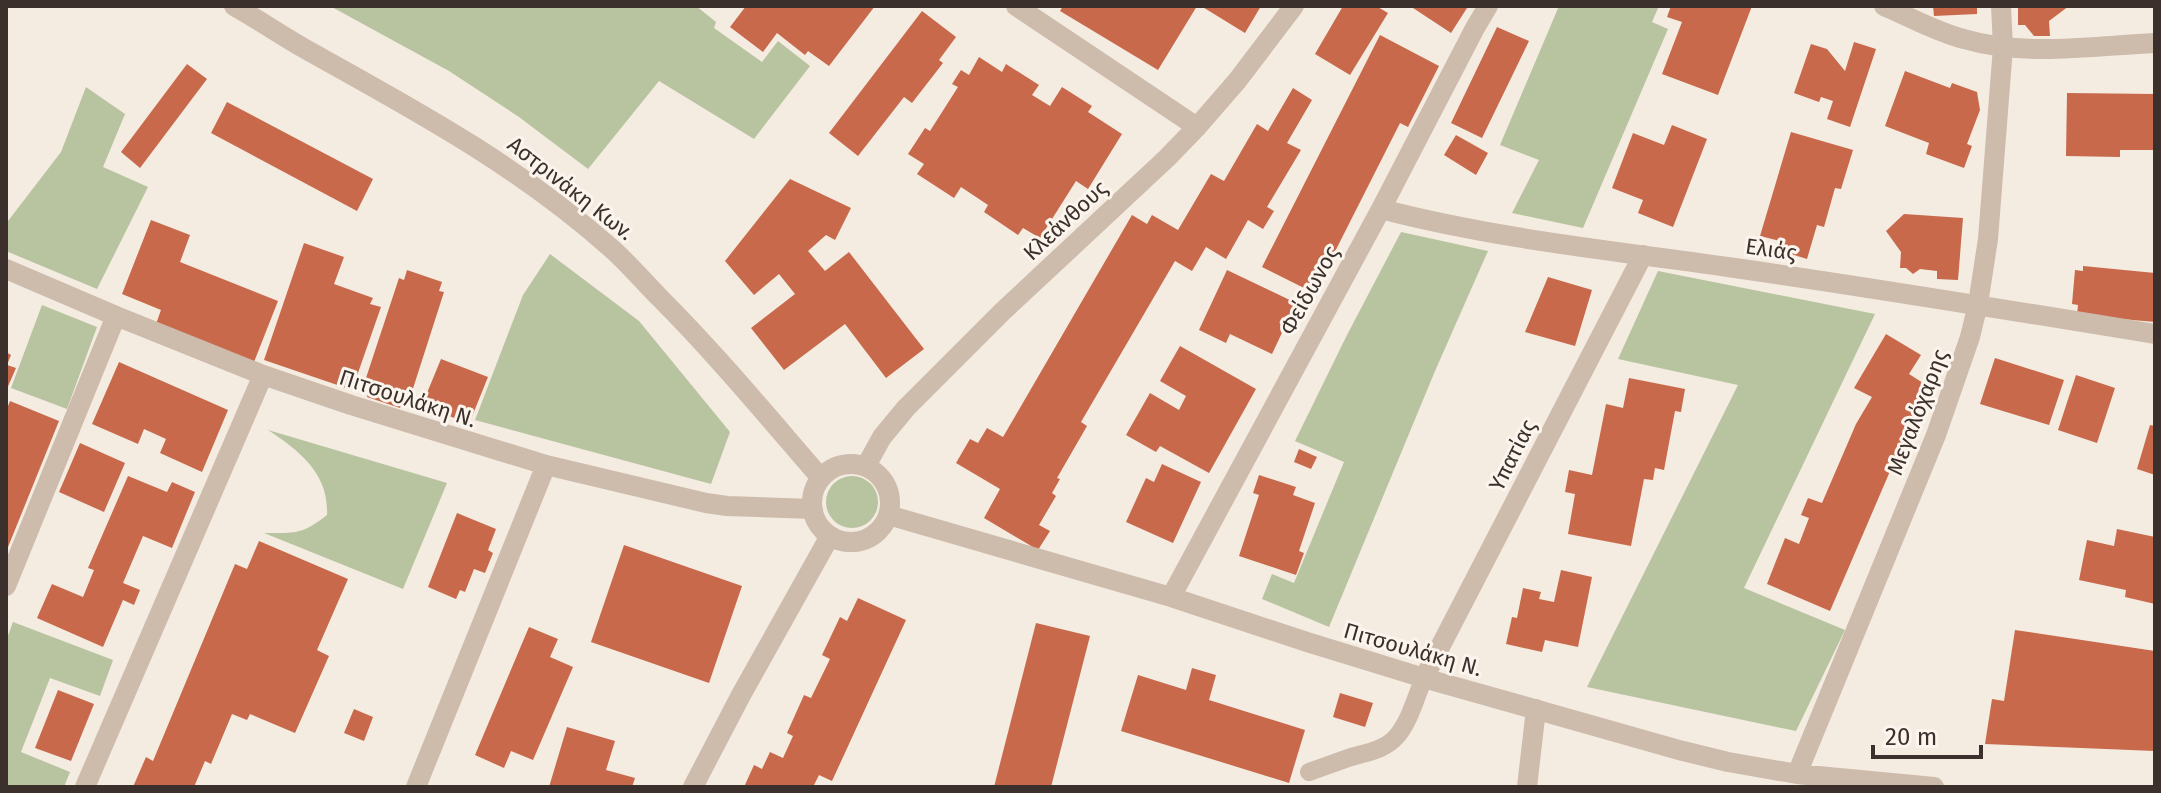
<svg xmlns="http://www.w3.org/2000/svg" width="2161" height="793" font-family="'Fira Sans',sans-serif">
<rect width="100%" height="100%" fill="#f4ebe1"/>
<!-- green -->
<path fill="#b8c4a0" d="M330 6H696L716 22 714 28 762 62 778 41 810 66 754 139 659 81 588 169 519 117 449 71Z
M1559 6H1659L1652 22 1668 29 1583 228 1512 213 1539 160 1500 145Z
M86 87 125 114 103 167 148 187 97 289 6 251V221H8L61 152Z
M1401 232 1488 251 1435 371 1329 627 1262 599 1272 574 1294 583 1344 462 1295 441 1347 335Z
M550 254 639 321 730 432 711 484 475 420 523 295Z
M1658 271 1875 314 1744 588 1845 630 1796 731 1587 687 1738 385 1618 359Z
M42 305 97 327 67 409 11 388Z
M268 430 447 483 403 589 264 533C295 533 302 535 327 515 329 474 300 451 268 430Z
M826 502a26 26 0 1 1 52 0a26 26 0 1 1-52 0Z
M13 622 113 660 100 696 50 678 21 752 70 772 64 787H6V641Z"/>
<!-- building -->
<path fill="#c8694b" d="M746 6H875L829 66 808 51 805 55 777 33 763 52 730 27Z
M1063 6H1197L1158 70 1060 11Z
M1201 6H1261L1245 33Z
M1343 6H1376L1388 13 1350 75 1315 54Z
M1410 6H1465L1467 8 1451 33Z
M1671 6H1752L1718 95 1662 74 1682 22 1667 17Z
M1933 6H1977V14L1934 16Z
M2018 6H2069L2049 21 2050 36H2034L2025 25H2018Z
M922 11 956 37 939 60 943 63 912 103 904 97 858 156 829 133Z
M1497 27 1529 41 1482 138 1451 123Z
M1380 35 1439 66 1408 127 1400 123 1397 129 1314 293 1262 267Z
M1854 42 1876 49 1850 127 1827 119 1833 101 1821 97 1819 102 1794 93 1811 44 1827 49 1845 71Z
M979 57 1002 72 1006 64 1039 85 1032 95 1050 106 1062 87 1092 106 1088 112 1122 134 1088 189 1076 181 1040 238 1023 228 1018 235 984 212 988 205 961 187 954 198 917 174 924 164 908 154 925 128 930 131 958 87 952 84 961 70 969 75Z
M187 64 207 79 140 168 121 152Z
M1905 71 1950 88 1952 83 1977 92 1980 110 1967 144 1972 146 1964 168 1926 154 1929 143 1885 126Z
M1293 88 1312 100 1287 143 1301 150 1267 207 1274 211 1263 229 1248 220 1226 259 1206 247 1192 271 1175 261 1081 422 1087 426 1057 478 1060 479 1052 493 1056 496 1039 525 1050 531 1038 550 984 518 1000 489 956 463 970 439 978 443 987 428 1003 437 1132 215 1147 224 1152 215 1178 230 1211 174 1224 181 1257 124 1268 131Z
M2067 93 2155 94V150H2120V157L2066 156Z
M227 102 373 179 357 211 211 133Z
M1672 125 1707 139 1673 227 1638 213 1643 200 1612 188 1633 133 1664 145Z
M1791 132 1853 150 1841 189 1835 188 1824 227 1817 225 1807 259 1778 250 1780 241 1760 236Z
M1456 135 1488 153 1476 175 1444 155Z
M790 179 851 208 835 240 826 235 808 251 825 271 849 252 924 349 886 378 845 324 784 370 751 328 795 294 779 274 754 295 725 261Z
M1904 214 1963 218 1958 280 1937 279V271L1920 269 1913 274 1906 268H1900L1901 252 1886 231Z
M151 220 190 235 180 262 278 301 254 362 156 324 161 310 122 294Z
M304 243 344 257 334 284 373 298 370 304 381 307 352 390 264 360Z
M2083 266 2155 273V322L2077 315 2078 305 2072 304 2075 270 2083 271Z
M407 270 442 282 439 291 444 292 408 404 402 402 400 408 367 397 369 389 363 387 399 278 404 280Z
M1227 270 1296 303 1272 354 1230 334 1226 343 1199 330Z
M1548 277 1592 290 1575 346 1525 332Z
M1886 334 1921 355 1909 374 1934 390 1909 427 1830 611 1767 584 1785 538 1799 544 1809 518 1801 515 1808 498 1822 503 1856 424 1872 397 1854 388Z
M1180 346 1256 389 1209 473 1160 446 1156 452 1126 435 1150 393 1179 410 1186 396 1160 381Z
M6 352 11 355 7 365 16 368 6 391Z
M1995 358 2064 380 2049 425 1980 404Z
M441 359 488 377 469 424 422 405Z
M119 362 228 410 202 472 160 453 166 439 144 429 138 444 92 424Z
M2076 375 2115 388 2097 443 2058 430Z
M1629 378 1685 389 1681 412 1675 411 1664 470 1655 468 1653 480 1644 479 1631 546 1568 534 1575 494 1565 492 1569 470 1592 475 1606 404 1623 408Z
M10 401 59 421 6 552V411Z
M2150 425 2155 426V475L2137 469Z
M80 443 125 463 104 512 59 492Z
M1299 449 1317 457 1311 469 1294 462Z
M1162 464 1201 482 1173 543 1126 522 1146 478 1154 482Z
M1259 475 1296 487 1293 495 1315 503 1299 551 1304 553 1296 575 1239 556 1259 495 1253 493Z
M128 476 167 492 172 482 195 492 172 548 143 536 123 583 140 590 134 605 123 600 103 647 37 618 52 584 83 597 94 570 88 568Z
M457 513 496 529 488 550 493 553 485 573 474 569 465 592 460 590 456 599 428 587Z
M2117 529 2155 537V604L2125 597 2126 590 2079 580 2087 540 2114 546Z
M259 541 348 579 317 650 329 656 295 733 250 714 247 720 232 714 211 764 205 761 194 787H133L146 757 153 761 235 564 247 569Z
M624 545 742 586 709 683 591 642Z
M1561 570 1592 577 1578 647 1545 640 1542 652 1506 644 1512 617 1517 618 1523 588 1541 592 1539 599 1554 602Z
M858 598 906 620 832 781 819 775 813 787H744L754 765 762 769 770 752 783 758 793 736 787 733 804 695 811 698 830 659 822 655 840 617 847 621Z
M1036 623 1090 636 1051 787H994Z
M529 627 558 639 550 657 573 667 533 760 511 751 504 768 475 755Z
M2015 630 2155 651V751L1985 744 1992 699 2004 701Z
M1192 668 1216 675 1209 700 1305 730 1289 783 1121 731 1138 675 1186 690Z
M58 690 94 704 71 761 35 748Z
M1340 693 1373 703 1365 727 1333 717Z
M354 709 373 717 364 741 344 733Z
M567 727 615 741 606 770 635 778 632 787H549Z"/>
<g fill="none" stroke-linecap="round" stroke-linejoin="round">
<!-- lane -->
<path stroke="#cdbbac" stroke-width="18" d="M1309 772C1323 767 1337 762 1351 757 1368 752 1385 750 1397 736 1410 721 1416 696 1424 678"/>
<!-- street -->
<path stroke="#cdbbac" stroke-width="20" d="M234 6C259 20 282 36 307 50 415 110 519 166 612 249 629 264 643 281 659 297 716 354 768 417 821 478
M1016 6 1197 127
M1884 6C1910 17 1936 32 1964 39 2025 57 2092 46 2155 43
M1381 209C1496 239 1617 251 1735 268 1875 288 2015 311 2155 334
M6 269 116 316 263 375 351 405 546 465 706 503 727 506 813 509
M812 503a39 39 0 1 1 78 0a39 39 0 1 1-78 0Z
M866 466 882 437 906 408 1002 312 1167 158 1197 127 1237 81 1294 6
M888 515 1171 597 1307 642 1424 678 1683 751 1728 762 1797 774 1934 787
M6 586 116 316
M1171 597 1381 209 1475 28 1488 6
M1424 678 1643 255
M1797 774 1936 435 1970 337 1978 304 1988 239 2003 47 2001 6
M85 787 263 375
M416 787 546 465
M693 787 741 695 830 536
M1527 787 1536 709"/>
</g>
<g text-anchor="middle" stroke-width="6" stroke-linejoin="round" paint-order="stroke">
<!-- street labels -->
<g font-size="22" fill="#3b302b" stroke="#fbf5ee">
<text transform="translate(571 188) rotate(38)" y="8">Αστρινάκη Κων.</text>
<text transform="translate(1065 220) rotate(-43)" y="8">Κλεάνθους</text>
<text transform="translate(1771 249) rotate(8)" y="8">Ελιάς</text>
<text transform="translate(1309 290) rotate(-61)" y="8">Φείδωνος</text>
<text transform="translate(408 398) rotate(18)" y="8">Πιτσουλάκη Ν.</text>
<text transform="translate(1917 412) rotate(-69)" y="8">Μεγαλόχαρης</text>
<text transform="translate(1512 455) rotate(-63)" y="8">Υπατίας</text>
<text transform="translate(1413 649) rotate(16)" y="8">Πιτσουλάκη Ν.</text>
</g>
</g>
<!-- border -->
<rect width="2161" height="793" fill="none" stroke="#3b302b" stroke-width="16"/>
<!-- scale -->
<path d="M1873 745v12h108v-12" fill="none" stroke="#3b302b" stroke-width="4"/>
<text x="1885" y="745" font-size="24" fill="#3b302b" stroke="#fbf5ee" stroke-width="6" paint-order="stroke">20 m</text>
</svg>
